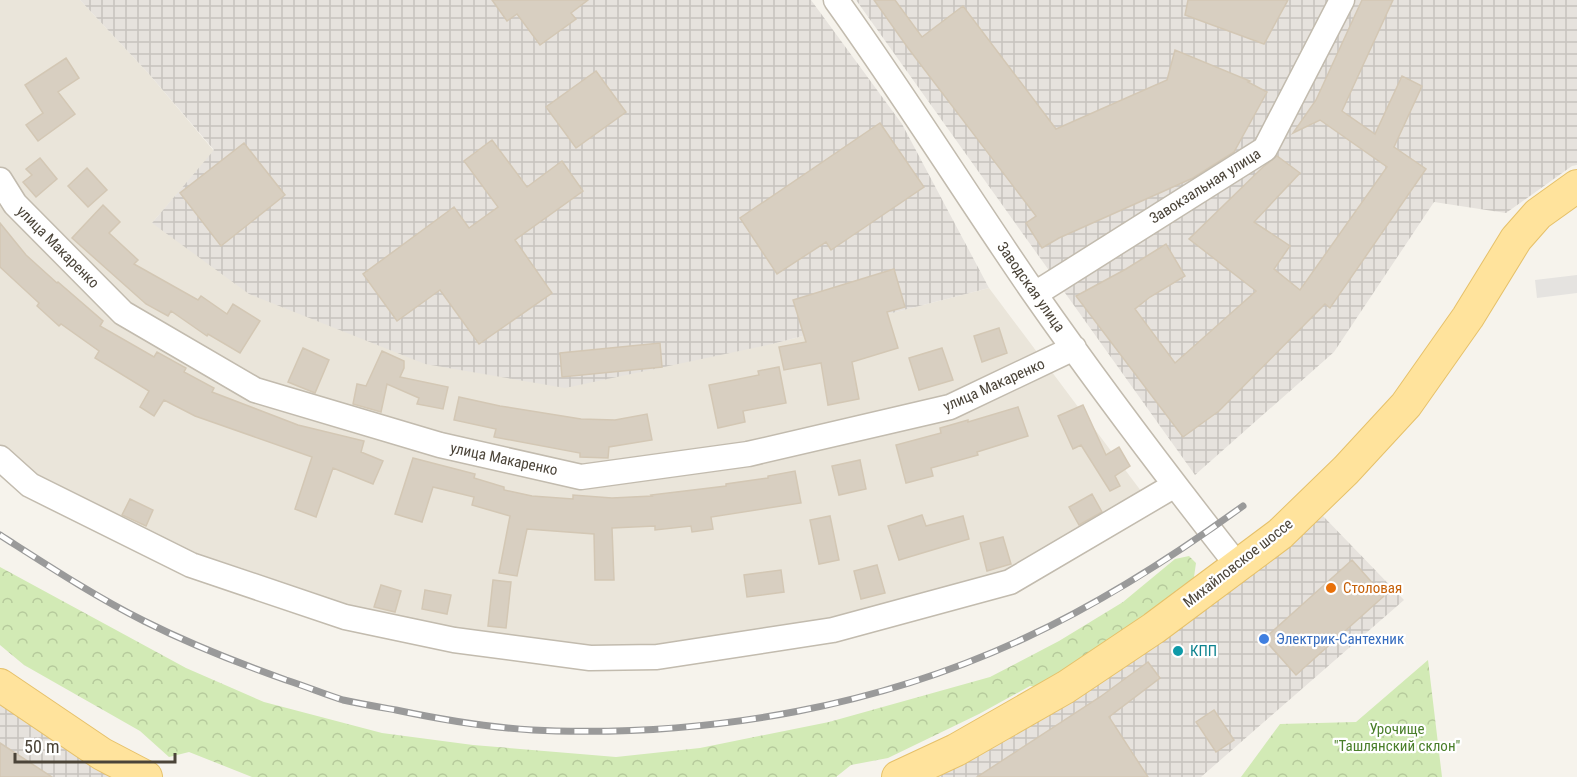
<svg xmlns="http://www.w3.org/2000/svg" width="1577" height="777" font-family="'Roboto Condensed',sans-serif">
<defs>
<pattern id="industrial-grid" width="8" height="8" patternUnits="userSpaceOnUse" patternTransform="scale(1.5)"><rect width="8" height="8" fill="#e6e2dd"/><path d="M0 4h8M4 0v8" fill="none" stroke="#c7c3be"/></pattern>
<pattern id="forest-crowns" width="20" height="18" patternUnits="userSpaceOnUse" patternTransform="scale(1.5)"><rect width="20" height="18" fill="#d2eab5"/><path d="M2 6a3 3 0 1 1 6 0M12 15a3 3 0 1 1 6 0" fill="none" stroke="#b6ca9c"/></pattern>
</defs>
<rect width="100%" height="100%" fill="#f6f3ec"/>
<!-- residential -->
<path fill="#eae5da" d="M0 0H80L149 74 214 151 152 223 772 344 989 288 1144 495 1007 573 837 623 656 648 587 650 460 635 347 609 199 560 37 479 0 446Z"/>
<!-- industrial -->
<path fill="url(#industrial-grid)" d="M80 0H811L902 124 989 288 772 344 565 388 425 364 249 294 152 223 214 150 149 74Z
M856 0H1577V165L1572 166 1506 213 1434 202 1334 352 1195 475Z
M1323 516 1404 600 1201 777H931L1212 604Z
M0 698 118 777H0Z"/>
<!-- forest -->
<path fill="url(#forest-crowns)" d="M1189 556 1196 563 1193 584 1044 688 1030 686 979 714 888 758 851 765 836 777H252L189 752 169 757 140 731 24 665 0 645V567L186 668 264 702 382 733 473 745 616 757 700 748 829 722 990 677 1059 641 1123 602 1175 559Z
M1428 660 1442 777H1241L1280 724 1356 722Z"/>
<!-- parking -->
<path fill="#e5e3e0" d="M1577 275V293L1537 298 1535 280Z"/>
<!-- building -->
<path fill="#d8cfc1" stroke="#d3c7b4" stroke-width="1.5" d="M492 0H588L571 13 576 19 540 45 517 14 507 21Z
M874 0H895L922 37 963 6 1056 129 1167 80 1175 50 1250 81 1248 82 1267 92 1234 152 1193 178 1059 238 1042 248 1026 223 1036 216 908 48Z
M1188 0H1288L1264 44 1185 15Z
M1362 0H1393L1342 111 1375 134 1402 76 1422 86 1394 147 1426 169 1330 308 1325 304 1219 411 1183 437 1076 296 1126 269 1166 244 1185 276 1150 297 1135 309 1175 363 1256 291 1189 239 1263 167 1277 156 1300 173 1254 222 1290 246 1274 269 1300 290 1387 167 1320 120 1293 133 1316 100Z
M66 58 79 78 58 92 75 114 38 141 26 125 43 113 25 85Z
M596 71 626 112 576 148 546 107Z
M880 123 924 187 831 250 826 242 777 274 740 218Z
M492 140 527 187 562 161 583 191 515 240 552 293 479 344 440 290 397 321 363 274 454 207 469 228 498 207 464 161Z
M244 143 285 195 221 246 180 193Z
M40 158 57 179 36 197 23 182 32 175 26 169Z
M87 168 107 190 88 207 68 186Z
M103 205 120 222 109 233 138 260 134 264 198 300 201 296 227 314 233 304 260 321 240 353 208 334 207 336 171 311 168 316 146 304 72 238Z
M0 223 26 255 57 283 58 282 103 321 100 326 154 357 157 352 186 368 184 372 214 388 212 392 298 425 364 441 361 452 383 461 373 484 333 468 316 517 295 509 312 457 195 416 164 400 154 416 140 407 149 391 95 358 99 351 61 324 59 326 37 306 39 303 0 267Z
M894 269 905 307 887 312 898 348 852 362 859 399 828 405 821 363 784 370 779 347 806 342 793 300Z
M999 328 1007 353 982 362 974 336Z
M660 343 662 367 562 377 560 353Z
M303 348 329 360 315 393 288 382Z
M942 348 953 380 919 390 909 358Z
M382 351 404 361V368L400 377 448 387 443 409 417 404 419 398 387 384 381 412 353 404 357 384 366 386Z
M779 367 786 403 743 411 745 422 718 428 709 385 759 375 758 371Z
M459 397 500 406 581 419 615 420 647 414 652 440 609 447 608 458 580 457V453L494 437 496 429 454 420Z
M1083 405 1106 455 1119 447 1130 466 1115 476 1120 486 1110 491 1081 445 1073 449 1058 416Z
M1018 407 1028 436 977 452 978 455 931 468 933 476 906 483 896 445 941 433 940 428 968 420V422Z
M413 458 475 474 474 478 504 487V490L532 496 573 499V495L612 498 652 496 651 495 726 486V484L768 478V476L795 471 801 503 711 517 713 529 692 532 691 526 655 530V526L612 528 614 580H595L594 534 527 529 517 576 499 573 510 516 472 505 474 497 433 487 422 522 395 514Z
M860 460 866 489 839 495 832 466Z
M1092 494 1102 512 1079 525 1069 507Z
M130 499 153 510 146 526 122 515Z
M922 515 926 526 963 516 969 539 899 560 888 526Z
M830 516 839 560 819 564 810 520Z
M1003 537 1011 564 987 571 980 543Z
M1352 560 1384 596 1296 675 1264 639Z
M877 565 885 593 861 599 854 571Z
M781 570 784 592 747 597 744 575Z
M493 580 511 582 506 628 488 626Z
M381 585 401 591 395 612 374 607Z
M425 590 451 595 447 614 422 609Z
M1148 662 1160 678 1109 717 1148 777H977L1100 697Z
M1214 710 1234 740 1216 752 1196 722Z
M0 743 52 777H0Z"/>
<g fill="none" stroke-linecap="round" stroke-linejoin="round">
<!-- minor casing -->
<g stroke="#c2bbae" stroke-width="27">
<path id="minor" d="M836 0C905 96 967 196 1034 293 1099 386 1168 477 1238 566
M0 180 15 204 123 313 255 390 440 445 581 477 748 454 950 407 1074 348
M1035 294 1265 149 1342 0
M0 458 30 485 191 565 345 617 454 640 590 658 657 657 833 630 1010 582 1175 485"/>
</g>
<!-- major casing -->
<g stroke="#e6c16a" stroke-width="34">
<path id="major" d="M0 685 102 754 146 777
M898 777 956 750 1066 687 1154 628 1280 534 1346 470 1406 405 1468 317 1516 239 1538 214 1577 186"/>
</g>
<!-- minor -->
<use href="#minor" stroke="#fff" stroke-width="24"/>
<!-- major -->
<use href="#major" stroke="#ffe39c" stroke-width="32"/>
<!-- rail casing -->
<g stroke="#9a9a9a" stroke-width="7">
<path id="rail" d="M0 535C47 565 94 596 144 621 190 644 238 663 286 680 305 686 324 694 343 700 361 704 379 707 396 710 448 721 502 730 556 731 717 735 879 706 1025 638 1103 602 1174 556 1243 506"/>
</g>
<!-- rail -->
<use href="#rail" stroke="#fff" stroke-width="4.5" stroke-dasharray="14" stroke-linecap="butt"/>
</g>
<!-- markers -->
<circle fill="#e8710a" stroke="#fff" stroke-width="2" cx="1331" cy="588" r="6"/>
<circle fill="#3f7fe0" stroke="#fff" stroke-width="2" cx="1264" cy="639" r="6"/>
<circle fill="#0f9aa8" stroke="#fff" stroke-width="2" cx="1178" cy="651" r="6"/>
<g text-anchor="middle" stroke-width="4.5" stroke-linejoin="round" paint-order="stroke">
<!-- street labels -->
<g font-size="15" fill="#4b4439" stroke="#fff">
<text transform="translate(1205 186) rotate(-32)" y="5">Завокзальная улица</text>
<text transform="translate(58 247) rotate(45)" y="5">улица Макаренко</text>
<text transform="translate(1031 287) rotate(55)" y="5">Заводская улица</text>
<text transform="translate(994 385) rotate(-24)" y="5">улица Макаренко</text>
<text transform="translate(504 459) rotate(12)" y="5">улица Макаренко</text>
<text transform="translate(1238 563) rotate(-38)" y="5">Михайловское шоссе</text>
</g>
<!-- food labels -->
<g font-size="15" fill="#c56008" stroke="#fff" text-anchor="start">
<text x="1343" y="593">Столовая</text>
</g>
<!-- shop labels -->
<g font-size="15" fill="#366cbe" stroke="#fff" text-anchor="start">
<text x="1276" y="644">Электрик-Сантехник</text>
</g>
<!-- culture labels -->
<g font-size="15" fill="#0d838f" stroke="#fff" text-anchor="start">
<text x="1190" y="656">КПП</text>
</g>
<!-- park labels -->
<g font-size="15" fill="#4a7f2a" stroke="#fff">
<text x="1397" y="734">Урочище<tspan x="1397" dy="17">"Ташлянский склон"</tspan></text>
</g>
</g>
<!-- scale -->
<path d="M15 753v9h160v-9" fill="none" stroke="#4b4439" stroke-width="3"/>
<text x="24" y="753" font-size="18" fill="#4b4439" stroke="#ffffff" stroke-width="4.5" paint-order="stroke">50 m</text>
</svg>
